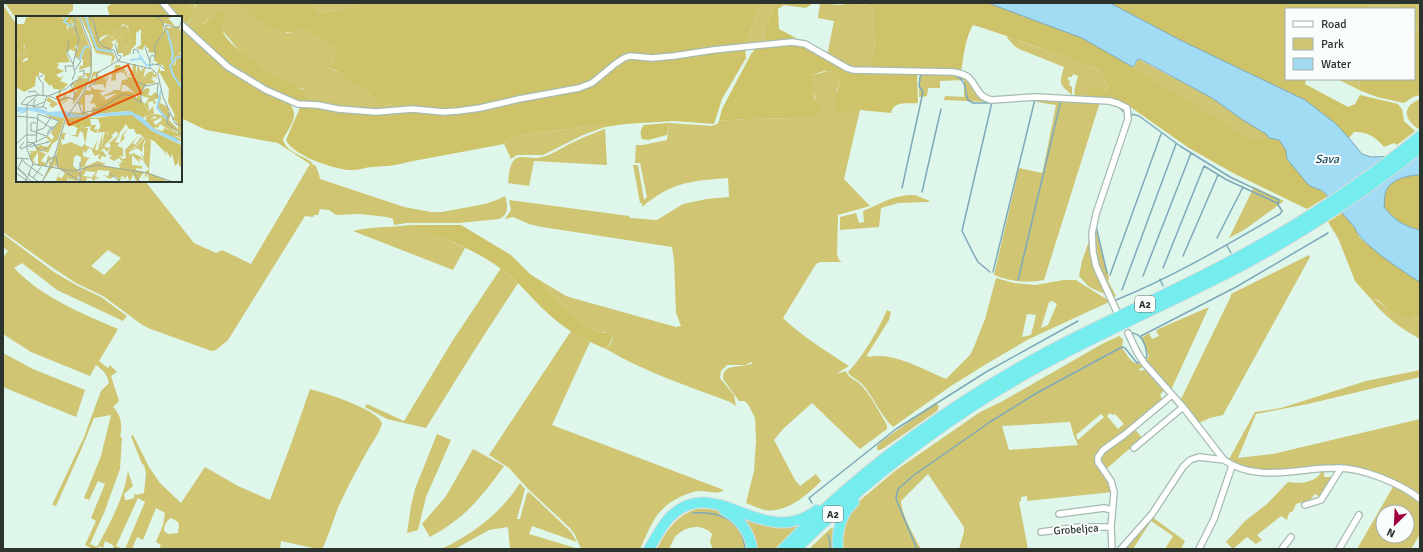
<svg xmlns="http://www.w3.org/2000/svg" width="1423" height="552" font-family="Signika,sans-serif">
<rect width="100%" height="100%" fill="#dff6eb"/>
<!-- green -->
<path fill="#cfc573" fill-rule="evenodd" d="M5 3H73V10L65 17H17V20Z
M190 3H193L196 7 198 4 197 3H241L242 5 287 33 305 30 336 48V54L329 68C337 70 372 94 376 101L385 105 391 104 395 110 372 111 305 102 303 89 292 86 263 71 260 67 242 54 222 30 221 26 215 16 205 22 194 35 185 27 191 19 188 7Z
M313 3H363L355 7 318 13Z
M761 3H776L765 27 764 44H747L749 35Z
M820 3 840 5 850 3 868 5 872 9 874 21V34L876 40 870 69 851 68 827 56 834 21 818 18Z
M1371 3H1400L1396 9H1368Z
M1419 3H1420V33C1411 24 1412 14 1419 3Z
M3 5 17 25V181H145L194 243 216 253 222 250 251 264 310 164 315 165 318 171 320 179 404 207 431 212H442L485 204 497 200 505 196C508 205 509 215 499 219L459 223H407L394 225 393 219 387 217 360 214 336 215 329 210 320 209 318 215H314L313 217 305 216 228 340 216 350 212 351 206 349 148 328 141 324 103 296 76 283 53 268 3 232ZM108 250 121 258 104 275 91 266Z
M1008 35 1020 41 1092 67 1100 71 1109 87 1107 90 1093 86 1086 97 1074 96 1075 87 1078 76 1073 74 1072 77H1068V80L1070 81 1069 85 1072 87V95C1059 84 1059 84 1064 67L1019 49C1013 46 1011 41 1007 38Z
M1138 59 1212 98 1243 120 1267 134 1269 138 1248 139 1134 67Z
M828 71 835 72 840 76 839 86 836 91 860 110 844 179 870 206 838 215 837 254 839 260 842 262H820L816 264 783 318C803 337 826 351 849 366L836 374 846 371C848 378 854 379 859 383 870 393 879 412 887 425V429L860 449 812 403 783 429 774 440 795 480 800 486 816 474 821 481C807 495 786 514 764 510 758 508 751 505 746 503L754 471 756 440 755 418 749 406 745 401H739L723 379C722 362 742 369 753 363L751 362 746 365H727L721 371 720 378 734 395 736 406 730 402C688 386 645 372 606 349L611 343 613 337 605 332 600 333C577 322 558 302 542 283L541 281 566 296 576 299 676 327 681 326 676 313 674 260 672 247 542 227 529 224 513 217 505 219 511 210 509 200 629 216 630 218 657 220 683 204 707 199 729 197 728 178C690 181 672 182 642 207V203H640L633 165H638L644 200 647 197 640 163H635L636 143V145H643L667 140 669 123 712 126 717 124 719 121 746 119 803 118 816 100 813 91 812 75Z
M920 73 955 74 967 78 990 102 944 100 945 96 964 97V80L940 81V88H928L927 96 919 97Z
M1337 79H1360L1359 90Z
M1036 98 1100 102 1044 280C1026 283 1011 282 994 275L1019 168 1042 173 1043 170 1056 105 1037 102Z
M1420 99V128L1419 129C1403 119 1402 106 1420 99Z
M589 125H604L605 127 583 135 543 155H517L511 159 504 144 508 139 539 132 570 129Z
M605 129 607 165 534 161 529 186 508 183C509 176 509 164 515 159 521 154 534 160 542 157 554 154 564 146 576 141 585 136 595 133 605 129Z
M1254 187 1284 201 1244 230 1229 238Z
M915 195 930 201 928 202 898 203 881 208 879 227 840 230V217L856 213 859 223 864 222 863 211C883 203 892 195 915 195Z
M409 225 437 235 465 248 453 270 353 231C371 226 390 228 409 225Z
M1095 225 1100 246 1109 277 1108 281 1116 296 1113 298 1101 273 1095 250Z
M3 234 54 272 76 285 101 297 127 316 123 321 57 290 22 263 14 268C43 298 81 313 118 329L99 361 108 368 110 365 117 372 111 376 119 401 113 407C121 414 123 427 120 436L122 438 120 469 104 513 90 544 97 547C110 523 124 498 128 471L133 486 124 494 125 500H128L134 498 135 493 136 495 144 493 146 473 144 465 142 464 131 436 133 435 149 467 160 483 181 503 205 467 238 486 270 500 291 444 310 389C325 393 377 409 382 423 380 432 374 440 369 448 360 464 351 480 343 497 334 514 331 532 322 549H313V548L281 541 280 549H159L161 545 156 542 163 525 165 513 156 508 143 540 137 537 132 549H125L145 502 138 498 116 546 123 549H114L113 545 105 541 103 548 99 546 98 549H93L85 545 96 521 91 518 105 484 98 481 89 500 84 498 101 456 111 415 94 418 81 450 56 506 52 505 84 437 101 391 109 383C107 374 103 370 96 365L90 376 31 352 3 334V255L4 256 8 251 3 247ZM171 518 178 522 179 526 178 533 168 534 164 531C164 526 166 521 171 518Z
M1090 238 1107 295 1089 287 1079 276 1082 261Z
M1309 255 1310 257 1223 415 1210 418 1199 423 1180 401 1231 296V294Z
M501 268 518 283 472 354 426 428 387 419 365 407 367 404 404 421 453 340Z
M996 278 1014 283 1035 285 1064 280H1076L1090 289 1108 300 1109 302 1029 339 988 363 951 386 893 427C880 415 874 397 862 384 858 379 851 378 848 372 862 358 879 329 887 310L891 312 889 320 867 355 868 357C894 352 922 369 946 379L970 355 974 347 985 319ZM1052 301 1057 304 1048 325 1041 328 1049 302ZM1027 314 1036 315 1031 335 1022 337Z
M1370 298C1379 299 1382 306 1389 309 1398 314 1410 317 1420 318V339C1400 328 1384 316 1370 298Z
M1209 307 1171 390 1145 361 1149 356 1141 338 1149 333 1152 339 1159 336 1156 330Z
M571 331 590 342 552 425 724 490C717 495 709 491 701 491 693 491 687 494 680 497 655 509 651 526 640 549H581L575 535 570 528 528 489 509 468 489 455Z
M1119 336 1123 339 1122 348C1128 355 1132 367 1143 363L1144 364 1143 367 1139 369 1140 371 1147 369 1165 389 1160 395 1163 400 1096 458 1108 476 1113 492 1027 501V496L1021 497V501L1019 502 1028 549H959L964 532V527L928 474 901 501C902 516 914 536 921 549H840V532L852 507 895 471 980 412 1001 402 1102 344ZM1110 413 1112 415 1115 414 1124 424 1118 429 1107 416ZM1101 414 1104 417 1078 440 1076 435ZM1070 422 1074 436 1078 445 1009 450 1002 426Z
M3 353 33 369 85 390 76 417 3 387Z
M1420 370V377L1308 404 1256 414 1238 458 1273 454 1420 419V496L1390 478 1364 471H1262L1243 467 1228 461 1255 412 1281 408 1366 381Z
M937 404 939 406 937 411 884 448 880 450H877V446L882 441 933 405Z
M1134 428 1142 438 1105 470 1100 464V454Z
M437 434 451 440 426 497 418 530 407 533 411 506 415 489Z
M473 449 504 466C481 498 465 518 430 537L422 524 446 496Z
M1322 470H1324V477H1333L1320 497 1315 494 1310 500 1296 504 1293 511 1289 513 1287 520 1281 516 1257 535 1262 540 1256 544 1247 537 1233 549 1226 542 1245 521 1267 504 1288 482C1299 484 1318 483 1322 470Z
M520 483 525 489 517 519H520L527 493 529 492 571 532 577 542 532 526 529 534 579 549H510L508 527 489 530 455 549H441C472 535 501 513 520 483Z
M1394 485 1420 501V534L1411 549H1357ZM1383 512H1407V536H1383Z
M696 509C710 508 726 510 736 521 742 527 746 542 750 549H713L710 542 712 534C702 523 685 526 675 537 673 540 671 545 669 549H657C666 531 676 516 696 509Z
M736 513 803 522 775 549H755Z
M1152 517 1185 541 1181 549H1165L1173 536 1151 521 1133 549H1125Z
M831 528 835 529V549H809Z"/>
<!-- forest -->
<path fill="#cec368" d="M113 3H162L173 17H110L107 7Z
M165 3H197L198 4V7L193 3H190L188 7 193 15 185 27 181 23V17H176Z
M241 3H313L318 13 354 7 363 3H761L749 35 747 44 664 56 630 55 589 84 467 109 395 110 391 104 385 105H380L368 93 349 80 335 70 329 68 336 54 335 48 305 30C299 31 292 33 286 32 269 31 254 15 241 5Z
M776 3H813L806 8 784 5 778 9 779 29 796 38 797 41 764 44 765 27Z
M850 3H988L1082 38 1131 66 1134 67 1248 138H1269L1279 140 1286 150 1287 159 1306 182 1310 186 1319 189 1328 196 1307 209 1233 173 1189 148 1129 106 1086 97 1091 88 1093 86 1107 90 1109 87 1100 71 1092 67C1052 53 1013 37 973 25 965 39 964 55 961 71L870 69 876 40 874 34V21L872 9 868 5Z
M1110 3H1371L1368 9H1286V79H1306L1305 84 1348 107 1355 104 1360 95 1398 104 1402 109 1404 121 1415 131 1397 145 1394 143 1384 147C1376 137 1366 131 1354 132L1349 138 1327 118 1290 93 1182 41Z
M1400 3H1419L1414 11V9H1396Z
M222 11 226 15V19L221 26C225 46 252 56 264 71L305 91V102H299L272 91 240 74 194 35C202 23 210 19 222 11Z
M181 26 216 59 287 101C301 114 291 125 283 139 285 151 301 155 310 161L313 164H310L278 143 206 130 181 118Z
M1414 26 1420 33V95L1413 97 1404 103 1377 97 1359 90 1360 79H1414Z
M786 44 802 45 840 67 917 73 918 103C907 104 894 100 891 113L860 110 837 111C831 101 836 95 839 86 840 83 839 79 839 76 831 68 822 71 812 75L814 97 820 106 822 111 819 115 803 118 746 119 719 121 722 109 751 54 756 48 760 47Z
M745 47 746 58 722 99 714 124 674 121 625 124 605 127 604 125H589L570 129 539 132 508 139 504 144 408 162C396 166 385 166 372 167 366 167 360 170 354 170 337 171 293 156 286 140L299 110 300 107 304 105 334 110H413L446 113 580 89 628 58Z
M669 123 667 135 648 140 642 139C640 133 640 130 644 125Z
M1415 175H1420V230C1405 227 1393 219 1384 207 1385 203 1384 199 1385 194 1387 180 1404 177 1415 175Z
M1342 213 1355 228 1358 235 1360 238 1384 257 1420 282V318L1415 317 1410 319 1405 318 1388 309 1378 300 1370 298 1355 281 1338 238 1328 222Z
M409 225H461L511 255 530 274 541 281 542 283C558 302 577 322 600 333 605 332 609 332 613 336L610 343 606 349C582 339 561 327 542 308 528 294 516 279 500 268 474 249 439 236 409 225Z"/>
<!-- water -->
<path fill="#a2dbf4" stroke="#7ea9b9" d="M988 3H1110L1182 41 1305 100 1335 123 1349 138 1362 154 1371 157 1420 155V175C1408 175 1391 179 1386 191 1384 196 1385 202 1384 207 1393 219 1405 227 1420 230V282C1405 273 1359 243 1355 228L1323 191 1310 186 1306 182 1287 159 1286 150 1279 140 1269 138 1266 134 1243 120 1212 98 1140 59 1137 60 1133 67 1131 66 1082 38Z"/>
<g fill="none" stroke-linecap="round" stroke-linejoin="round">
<!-- stream -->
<path stroke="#7ea9b9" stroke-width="1.5" d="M952 74C969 82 963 86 968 100L973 103H991
M1114 105 1119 107 1125 113
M1131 118 1132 114 1139 116 1180 146 1230 177 1279 200 1278 204
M902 188 923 92 919 86 920 77 923 73
M922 192 941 109
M1096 226 1107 273
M1217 238 1243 187
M1227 246 1231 253
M1183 256 1218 175
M990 272 978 262 973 253 962 231 992 102
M993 272 1035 99
M1110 275 1161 134
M1143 276 1191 153
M1160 279 1163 286
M1018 280 1061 100
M1122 290 1176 144
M1116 300C1173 277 1227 245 1280 214L1282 211 1277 203 1227 180 1204 166 1163 268
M1132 333C1143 334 1146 346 1147 356L1145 360
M1141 336 1236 287 1328 233
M812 503 809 498 896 429 986 372 1078 321
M693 513C720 511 742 520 745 549
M828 535 830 541V549
M917 549 898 504 896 498 898 489 914 475 990 422 1035 394 1120 348 1123 347 1125 348 1137 363 1142 361"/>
<!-- street casing -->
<g stroke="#a6bbb1" stroke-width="8">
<path id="street" d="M163 3 175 17
M181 24 228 67 266 90 298 104 318 105 338 109 376 112 412 109 443 112 458 111 480 108 519 99 579 88 592 83 615 64 624 58 630 56 652 58 674 56 713 50 792 42 805 44 847 68 853 70 953 72C959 73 964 74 968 77 978 86 976 96 991 100L1036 97 1109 101 1117 103 1127 108 1128 119 1096 214 1092 233 1093 252 1096 266 1116 310
M1128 333 1137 352 1144 363 1183 407 1224 460C1257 483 1297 468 1335 468 1361 467 1400 483 1420 499
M1134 448 1183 407
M1305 505 1321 500 1341 468
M1059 514 1104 508 1112 510
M1041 532 1080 527H1111
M1112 549 1111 527 1114 492 1111 481 1098 462V457L1103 450 1124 435 1172 395
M1121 549 1152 514 1183 467 1190 460 1199 457 1224 460
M1199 549 1214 519 1232 466
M1282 549 1291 537
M1339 549 1359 515"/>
</g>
<!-- highway casing -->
<g stroke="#d9dada" stroke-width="12">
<path id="highway" d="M724 510C739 518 750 532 752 549
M649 549C655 539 661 527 669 518 715 470 762 552 817 510
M783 549C860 470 952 403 1049 351 1107 320 1167 295 1225 264 1294 228 1359 186 1420 136
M796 549C866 480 945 419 1031 371 1101 332 1175 301 1245 264 1307 230 1365 192 1420 148
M838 549C836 532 841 514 854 502"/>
</g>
<!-- street -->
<use href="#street" stroke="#fff" stroke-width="5.5"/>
<!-- highway -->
<use href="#highway" stroke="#75edee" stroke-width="10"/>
</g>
<g text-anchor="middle" stroke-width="4" stroke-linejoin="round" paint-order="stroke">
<!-- shield labels -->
<g fill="#f9fefc" stroke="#69706c" stroke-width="1">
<rect x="1135" y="296" width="20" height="16" rx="3"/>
<rect x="823" y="506" width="20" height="16" rx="3"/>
</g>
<g font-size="10" font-weight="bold" fill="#2b332f">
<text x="1145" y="308">A2</text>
<text x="833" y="518">A2</text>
</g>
<!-- street labels -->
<g font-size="11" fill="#2b332f" stroke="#f9fefc">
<text transform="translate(1076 529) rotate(-4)" y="4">Grobeljca</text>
</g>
<!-- water labels -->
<g font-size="12" font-style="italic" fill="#204d5f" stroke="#f9fefc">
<text x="1327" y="163">Sava</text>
</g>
</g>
<!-- overview -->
<g transform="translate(16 16)">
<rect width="166" height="166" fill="#dff6eb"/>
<path d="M50 0 49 6 52 2 59 12 58 5 62 0 76 37V51L72 66 57 89 58 77 62 74 60 72 55 77 53 73H56L58 70 55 69 63 63 61 61 68 59 64 63 72 62 68 57H74L75 50 63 54 64 49 67 50V44L59 40 60 36 55 34 58 30 62 34 60 20 62 18 61 16 58 18 51 15 53 9 48 6 46 3ZM64 0H71L73 8 76 4 80 15 79 20 73 18 75 23ZM109 9 113 13 109 32 113 30 114 17 120 11 115 17 117 28 114 38 107 41V37H101L102 26 99 28 101 23 95 26 98 29 95 33 99 41 95 50 96 40 80 37 77 30 80 25H84L93 18 97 22 100 18 97 20 99 13ZM151 10 152 12 163 10V14L166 12V34L163 38 166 37V40L160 42 157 51 155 50 156 37 160 34 158 35 149 24H144ZM5 29 8 32 10 29 14 38 9 42 12 44 9 42 6 46 0 44V36L5 37ZM117 48H120V58L122 49 125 56 127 50V54L129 51H130L127 62 133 55 130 66 133 56 138 55 137 58H140L141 62 136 60 137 63H135L140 67 131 68 126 75 130 72 134 73 132 79 135 80 139 76 145 81 144 87 152 91 153 98H155L153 104 162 113V110L157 106 165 109 166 119 162 117V114L158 117 160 113 156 116 157 112 155 115 144 108 142 112 134 109 128 99 135 103 141 102 142 103 137 106 140 109 145 105 146 101 142 103 141 98 147 100 141 92 142 83H144H138L140 87 138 89 137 85 132 86 133 95 137 90 138 98 134 99 127 86 129 88 133 82 119 78 110 69H106L105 76 87 81 84 84 88 81 90 84 81 92 78 87 74 88 78 79 74 78 73 81V79H69V96L73 98 67 97 66 86 65 90 62 87 70 74 75 75 74 69 78 73 91 75 84 76 86 80 98 75 96 74H104L106 64 112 63 107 55 108 58 105 56 100 58V64L95 65 94 75 96 56 92 58 89 62V65L92 59 93 65 92 61 89 73 87 68 77 69 80 66V59L76 62 79 63V66L73 69 77 56 85 55 81 59 88 62 93 57 98 55 99 49H104L105 55 106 51 108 52 110 58 111 53V61H121L112 59 116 57ZM43 73H45L44 84 51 77 49 82 53 81 52 84 42 92 52 82 36 92 33 88H36L26 82 31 84 32 81 42 88ZM31 97 49 101 42 124 36 128 32 137 27 135 29 133 23 135 30 138 25 145 30 147 32 139 36 143 40 139 47 112 51 102 49 106 54 110 49 108 46 117H52L49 118 48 124 45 123 46 129 55 126 66 131 69 127 67 117 64 115 62 121 54 119H60L61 113 68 110 67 112H72L69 129 77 133 82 123 79 134H82L87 115 85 133 89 115H92L91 119 93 117 97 121 88 130 92 132 95 130 93 127 104 118 99 126 104 127 106 119 112 112 107 120 109 122 101 130 107 132V141L103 139 106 143 110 142 109 134 124 118 117 127 119 129 125 121 127 122 120 130 112 135 120 131 128 122 130 124 128 125 126 136 121 132 113 136 114 139 117 137 125 141 129 147 125 137 128 141V129L131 123 135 125 133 157 149 163 154 165V166L150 163 149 166H133L132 157 130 162 129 159 125 164 130 157 128 156 121 166 117 159 114 166 111 159 109 163 107 160 103 162H107L103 164 105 166H101L102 162 98 160 94 163 87 159 92 160 94 155 82 154 79 160 84 163 76 161 80 156 70 155 67 160 80 162 78 165 75 162H71L70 166H64L63 159 60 166 57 163 56 166 55 162 53 165 52 160 51 166H43L40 164 44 155 42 161 46 162 49 157 42 152V149L38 151 40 146 26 166 34 150 32 145 34 144 35 148 36 144 32 143 29 150H22V136L17 144 20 148 15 145 12 138 14 140 15 136 12 135H21L19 132 24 129 31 131 35 127 30 121 32 120 36 124 38 121 35 117 43 105 30 99ZM95 131 92 138 96 140 93 142 98 145 103 142 106 145 101 147 108 145 103 148 104 153 86 149 90 148 82 145 68 151 72 143H75L67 140V134L69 137 73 132 75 133 79 140 84 138 82 141 84 144 86 140 91 141 87 135 84 136 88 132 91 136ZM61 139 65 141 64 152 68 151 64 156 57 150 58 141ZM116 139 124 147 123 142 127 145 133 153 129 156 120 154V152L126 153V150L116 149Z" fill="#cfc573" fill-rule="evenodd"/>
<path d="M15 0H49L46 2 48 6 50 0H60L57 8 54 4 51 7 54 9 51 10V15L58 18 61 16 62 25V28L50 37 54 46 40 47 43 48 41 52 48 55 40 59 44 62 48 59 44 65 52 68 47 73H38L35 68 34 70 28 64 29 59 23 56V61L20 60 19 70 8 76 0 71V42L7 46 12 44V41L9 43V40L14 38 9 29 7 32 5 29 7 34 5 37 0 36V8H8L10 2ZM72 0H157L150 4 153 3 159 10 148 7 147 19 144 22 152 25 156 36 158 32 161 38 164 33 162 38 156 37 155 50 159 49 160 42 166 40V68L163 67 166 70V113L159 104H156L159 99 152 86 153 73 144 57 141 58 144 50V55H149L147 49 140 48 142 46 138 45 139 37 132 36 133 33 128 29 127 34 120 32 125 29V13L120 17V28L115 34 114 18 113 30 109 32 111 19 108 27V22L113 15 112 10 107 8 102 14 99 13 97 19 100 17 98 22 93 18 85 21 78 32 73 19 79 20V16L77 4 73 11ZM112 75 118 77 120 82 123 79 134 99 141 98 143 104 139 100 134 103 130 99 127 102 112 95 70 99H57L54 96 75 98 77 91 82 92 81 90 103 76ZM102 99H117L136 115 165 129 166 151 163 150 162 139V147L159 150 156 137 155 142 150 135 149 141V136L138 125 131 123 130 130 128 129 130 124 124 118H120L118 113H113L110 108 100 122 102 118 100 115 95 120 91 115 82 117 86 104 84 109 82 103H74L75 109H80L78 114 83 113 80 117 74 114 75 110 67 112H65L68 110H66L63 113 58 110H53L50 105 54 100 79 102ZM132 103 134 108 140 110 138 112 142 114 147 115 149 111 150 113 165 118 166 120 159 118 164 119 166 122 157 119 166 124V126L138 113 129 104Z" fill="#cec368"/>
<path d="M0 91 23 92 33 96 47 95 66 99 114 95 126 101 138 113 160 122 166 129 136 115 116 99 45 102 12 94 8 97 0 98 8 95 0 96 2 93Z" fill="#a2dbf4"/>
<path fill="none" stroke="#a2dbf4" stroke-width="2" d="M52 0 48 6 57 11M69 0 81 33 97 36M151 14 157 37 155 45M166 40 160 42 154 50 157 59 166 72M64 43 68 32 73 30M114 44 124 43V40L130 49H137M145 74 141 92 151 103"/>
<path fill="none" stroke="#97a8a0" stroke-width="1" d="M71 0 77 4 83 26 88 31 98 34 102 45M140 0 146 5 148 11M53 25 51 36 57 48M99 28 102 39 105 40 103 45M129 31 134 46M117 38 118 33 122 34V37M59 40 65 45 59 54M136 48 144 49 148 53M134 52V42L136 39 139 41V29L148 16 150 9 163 12 166 4M50 56 49 50H57M63 56 68 54V62M80 62 81 57 102 45 136 53 142 59 147 81 159 107 166 110M56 64 59 57 57 48 63 23 58 8 60 0M121 66 131 70 143 67M72 71 79 67 80 62M12 76 19 75 23 79M27 80V67L22 62 27 59M31 80 27 91 31 93M33 80 43 84 52 81 58 84M141 80 142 68M19 83 17 91H27M57 83 59 79 55 69 59 65 67 62M62 86 66 97 84 93 107 78 115 80 125 87V76L129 69M5 88 18 90 28 86M5 88 11 81 21 79M153 96 151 107 166 119M0 100 20 102 38 114M14 114 30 120M15 115V107H20M20 115 28 112 35 101M31 118 35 111H39M8 126 4 131 5 133 30 121 43 105 22 98 20 126M11 126 18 127 21 131M0 128 10 119H20M17 128 25 135 31 132M13 131 33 126H30M40 140 42 153M0 142 13 143M6 143 9 147 27 160M6 144 2 152 10 159M17 148 57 155 81 149 131 157 157 166M30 150 32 144 39 140M0 151 16 166M46 154 66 166M117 155 124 166M0 157 13 166M14 157 13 159 23 166M93 157 105 166M17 162 25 151M64 165V146M9 166 17 148 11 133V88L22 79 32 80 50 73 57 66M26 166 38 142 49 104 68 76 75 58V31L63 0"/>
<path fill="#e8590c" fill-opacity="0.15" stroke="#e8590c" stroke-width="2" d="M112 49 125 77 53 109 41 81Z"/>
<rect width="166" height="166" fill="none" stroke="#2b332f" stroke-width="2"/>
</g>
<!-- border -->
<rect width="1423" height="552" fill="none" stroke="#2b332f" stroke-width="8"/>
<!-- legend -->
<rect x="1285" y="8" width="130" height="72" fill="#f9fefc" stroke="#a7adaa"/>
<rect x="1293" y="21" width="20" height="6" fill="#ffffff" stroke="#a7adaa"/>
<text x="1321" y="28" font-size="12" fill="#2b332f">Road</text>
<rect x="1293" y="38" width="20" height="12" fill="#cfc573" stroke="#a7adaa"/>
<text x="1321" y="48" font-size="12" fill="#2b332f">Park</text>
<rect x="1293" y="58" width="20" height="12" fill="#a2dbf4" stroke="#a7adaa"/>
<text x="1321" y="68" font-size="12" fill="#2b332f">Water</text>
<!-- north arrow -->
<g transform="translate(1395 524) rotate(204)"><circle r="19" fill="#f9fefc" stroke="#a7adaa"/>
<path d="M0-3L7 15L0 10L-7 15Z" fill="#a00140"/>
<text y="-6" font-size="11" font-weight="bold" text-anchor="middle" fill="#2b332f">N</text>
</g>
</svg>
